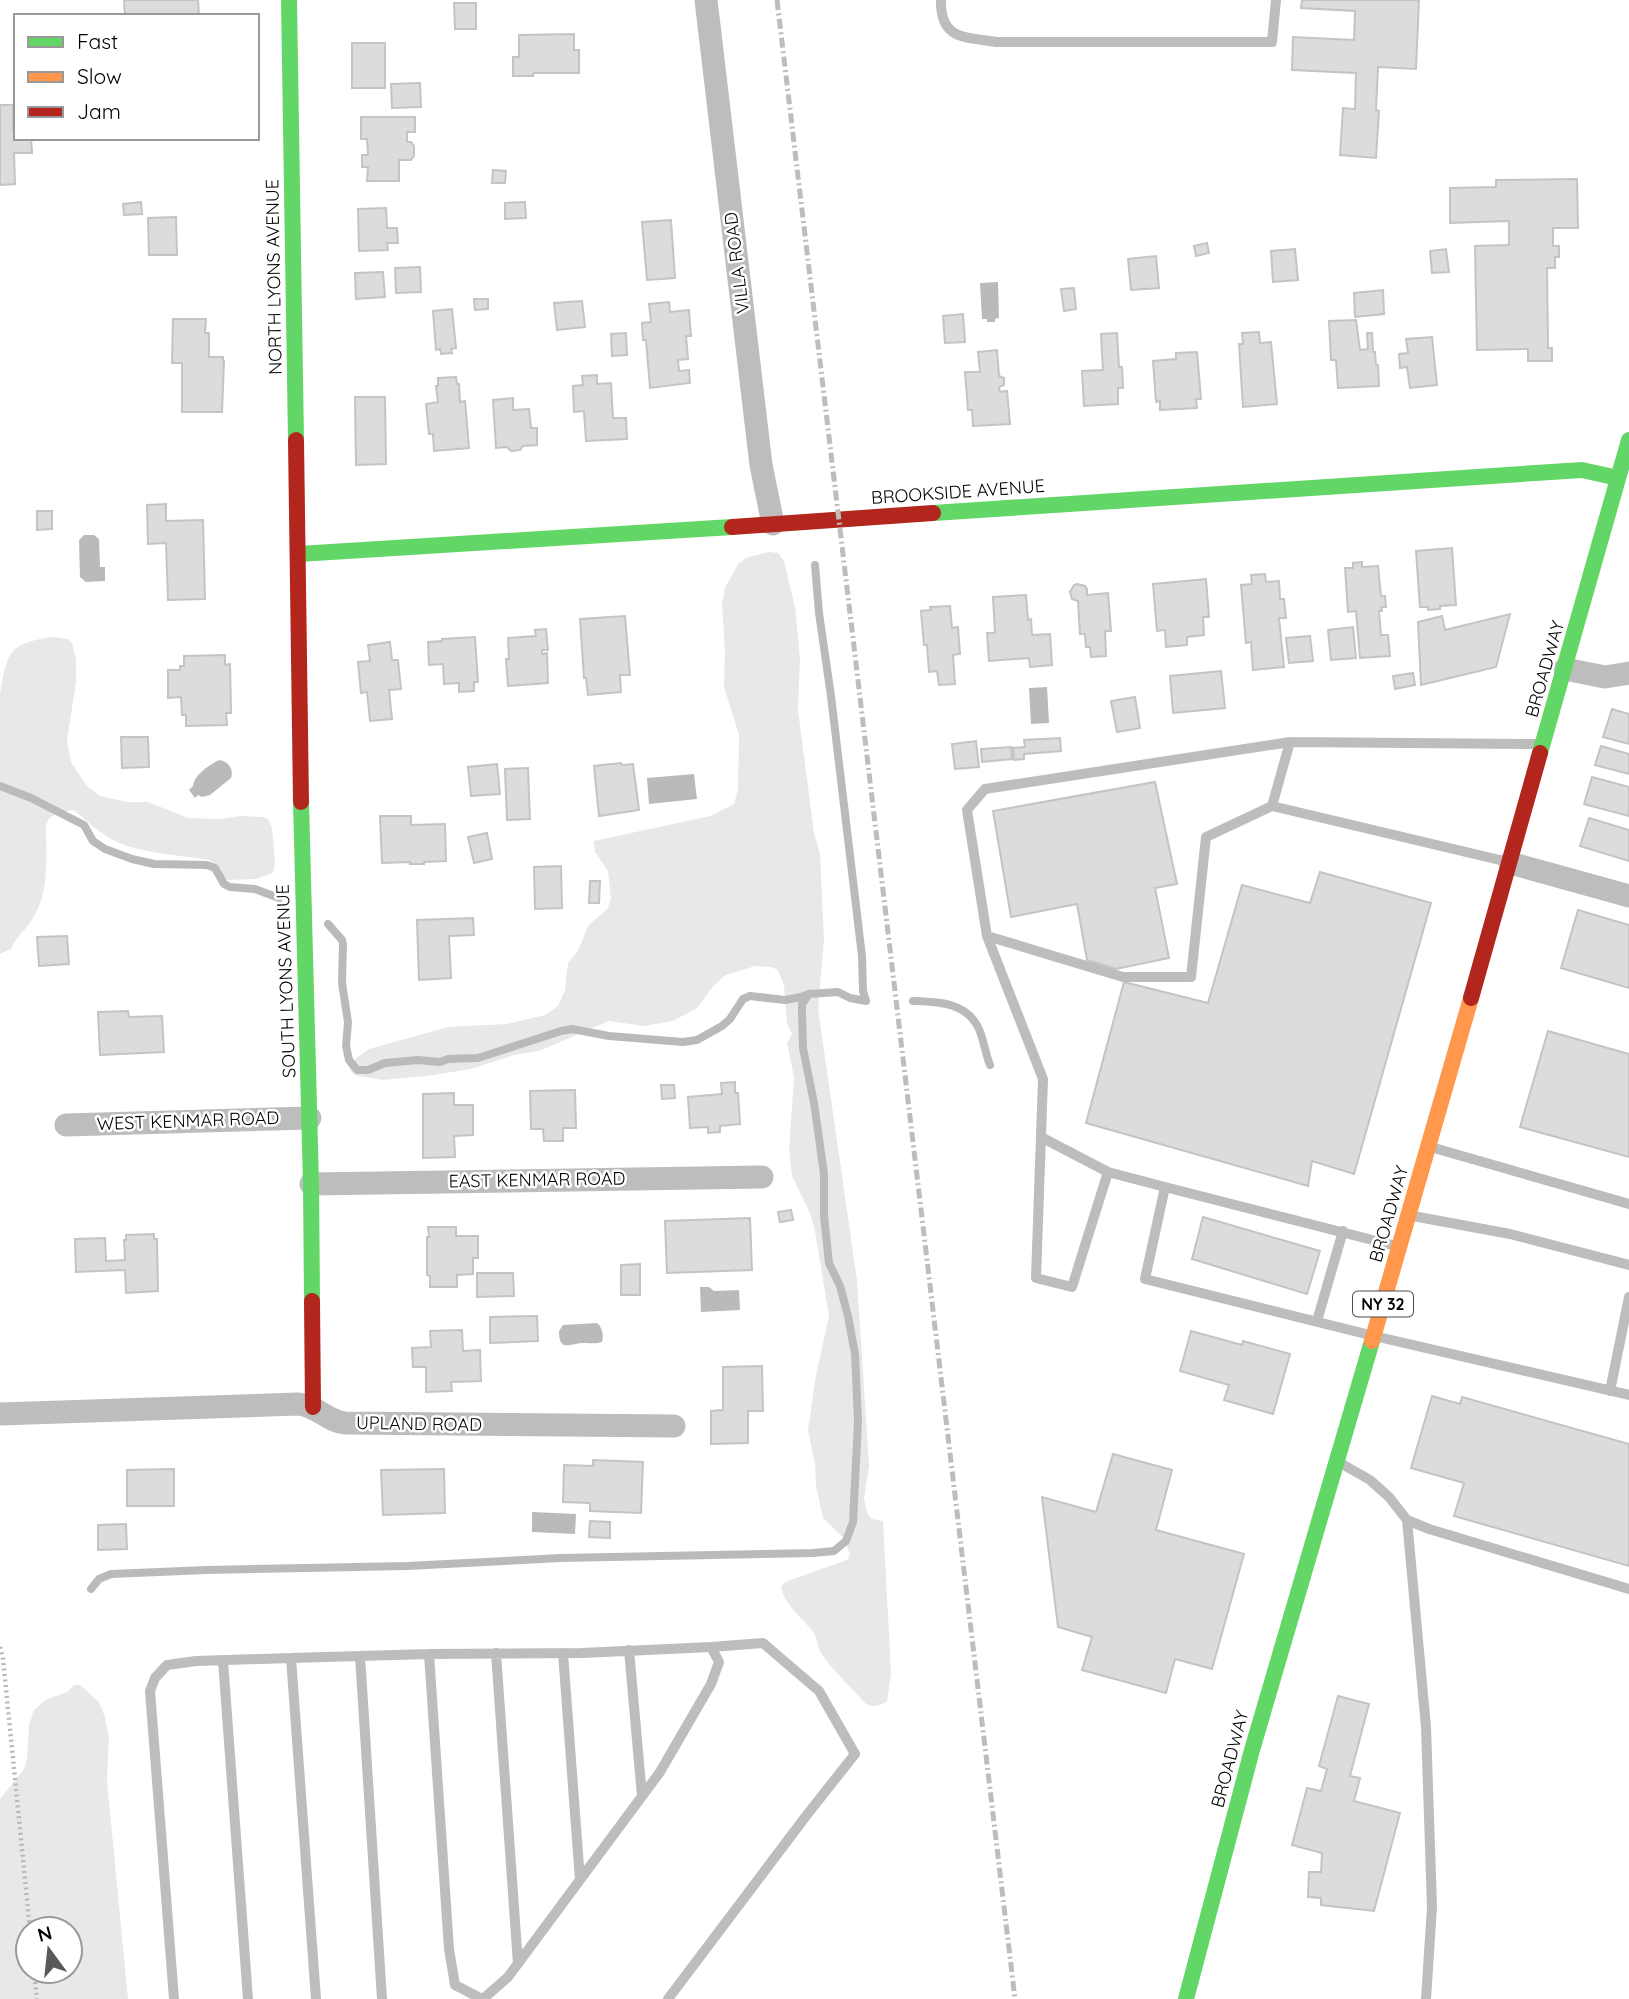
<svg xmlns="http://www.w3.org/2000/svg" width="1629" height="1999" font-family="Quicksand,sans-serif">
<rect width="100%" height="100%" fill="#fff"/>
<!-- green -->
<path fill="#e8e8e8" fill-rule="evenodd" d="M768 552 778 553 784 561 795 607 800 658 798 710 814 833 820 854 824 940 818 1009 857 1280 869 1466 864 1499 868 1515 872 1519 883 1521 891 1672 887 1702C879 1705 873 1709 865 1703 851 1687 833 1671 821 1653 817 1646 818 1638 813 1632 802 1617 785 1606 781 1587L785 1582 844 1561 848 1559 850 1554 843 1537 823 1518 816 1486 815 1464 808 1430 816 1375 829 1316 815 1231 810 1213 792 1176 789 1150 794 1077 787 1043 792 1034 787 1023 784 985 778 970 771 967 755 966 726 975 714 985 697 1008 673 1021 644 1026 609 1021 539 1051 514 1055 471 1069 426 1076 382 1080 355 1075 351 1071 349 1065 354 1060 369 1049 448 1027 507 1024 545 1015 558 1006 565 990 568 963 578 951 588 926 608 908 611 898 608 871 595 852 594 841 710 816 734 804 738 789 739 735 724 687 725 652 722 604 725 588 738 564 746 558Z
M53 637 68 639 72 643 76 659V682L67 741 71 762 87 786 100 796 128 802H148L188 818 219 819 241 816 263 817 268 819 272 828 275 859 274 869 272 873 256 879 226 880 214 863 209 860C176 854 131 854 103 834 92 827 84 817 73 810 62 812 50 813 46 825 46 855 50 891 33 918 26 930 16 936 11 949L0 954V695C7 653 8 643 53 637Z
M74 1685H80L99 1702 105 1717 109 1738 107 1781 128 1999H0V1799L24 1769 27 1759 29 1725 34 1710 47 1699 67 1692ZM70 1929V1971H28V1929Z"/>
<!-- water -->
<path fill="#bababa" d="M998 282 999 318 995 319V322H987V319H982L980 283Z
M84 535H94L99 539 100 567H105V581L86 582 80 577 79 540Z
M1047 687 1049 723 1031 724 1029 688Z
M219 760C228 761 234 769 231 778L210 795 202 797 198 795 195 798 189 790 193 786C194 775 209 765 219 760Z
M694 774 697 799 649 804 647 778Z
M700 1287H709L714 1291 739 1290 740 1310 701 1312Z
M597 1323C602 1327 604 1335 602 1342 596 1344 591 1343 584 1343 570 1343 559 1353 559 1331L563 1325Z
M532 1512 576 1514 575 1534 532 1532Z"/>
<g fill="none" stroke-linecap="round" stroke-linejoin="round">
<!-- stream -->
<path stroke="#bababa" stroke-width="8" d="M0 786 31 798 84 825 93 841 105 849 132 859 154 864 207 865 215 868 224 884 230 887 255 889 279 898
M328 924 342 940 343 944 342 983 348 1022 346 1046 349 1060 357 1070H368L385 1063 418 1060 440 1062 448 1059 478 1058 561 1031 572 1029 609 1036 683 1042 697 1040 722 1026 730 1019 743 999 750 996 785 1000 801 997 809 994 838 992 850 998 866 1001 863 991 862 956 831 696 819 613 815 565
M913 1001C938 1002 965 1002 978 1027 984 1039 985 1053 990 1065
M91 1589 99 1579 111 1574 206 1570 407 1566 561 1558 813 1553 834 1551 846 1541 853 1522 858 1422 855 1354 848 1316 840 1286 829 1263 824 1216V1174L814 1103 803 1048 802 1011V1004L809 994"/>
</g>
<!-- building -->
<path fill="#dcdcdc" stroke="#c4c4c4" stroke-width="2" d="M124 0H198L199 16H125Z
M1302 0H1419L1416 69 1378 67 1376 110 1379 111 1376 158 1340 155 1343 108 1355 109 1356 73 1292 70 1293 37 1354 40 1355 11 1301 8Z
M454 3H476V29H455Z
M574 34V50H579V73H534L533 76H513V57H519V35Z
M352 43H385V88H352Z
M420 83 421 107 392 108 391 84Z
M0 105H13V129H16V138H31L32 153H14L15 184 0 185Z
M361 117H415V132H407V142H411L414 146V156L411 160H399V181H367L368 167H362V155H368L367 139H361Z
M493 170 506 171 505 183H492Z
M1577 179 1578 228H1553V246H1559V257H1555V268H1547L1548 348H1552V361H1528V349L1477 350 1475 246 1509 245V221L1450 223V188L1496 187V180Z
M141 202 142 214 124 215 123 204Z
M525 202 526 218 505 219V203Z
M386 208 387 228H397L398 243H387L388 250 359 251 358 209Z
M176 217 177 255H149L148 218Z
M671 220 675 278 647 280 642 222Z
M1207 243 1209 253 1196 256 1194 246Z
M1295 249 1298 280 1273 282 1271 251Z
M1446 249 1449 272 1432 273 1430 251Z
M1156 256 1159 288 1131 290 1128 259Z
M420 267 421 292 396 293 395 268Z
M383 272 385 297 356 299 355 273Z
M1074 288 1076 309 1064 311 1061 289Z
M1383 290 1384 314 1355 317 1354 293Z
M474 299H488V309L475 310Z
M582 301 585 327 557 330 554 303Z
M669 302 670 312 689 310 691 336H686L688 359 678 360 679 371 689 370 690 383 650 388 646 340H643L642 323 651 322 649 304Z
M452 309 456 348 451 349 452 353 441 354 440 349 436 350 433 311Z
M963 314 965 342 945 343 943 316Z
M173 319H206L205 333H209V357H223V361H224L222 412H182V363H172Z
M1356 320 1360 350 1368 349 1367 333H1372L1373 352H1375L1376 365H1378L1379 386 1338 388 1336 360H1331L1329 321Z
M1259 332 1260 343 1271 342 1277 404 1243 407 1239 344H1243L1242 333Z
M626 333 627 355 612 356 611 334Z
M1117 333 1119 367H1122L1123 388H1118V404L1084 406 1082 371 1103 370 1101 334Z
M1432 337 1437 385 1410 388 1407 367 1400 368 1399 354 1408 353 1406 339Z
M997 350 999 376 1004 378V385L999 387 1000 392 1007 391 1010 424 973 426 972 410H968L965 372H980L978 352Z
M1197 352 1201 399H1196L1197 408 1160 410V401L1156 402 1153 361 1176 359V353Z
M597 375V384L611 383 613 418H626L627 439 586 441 584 411 574 412 573 386 583 385 582 376Z
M456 377 457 384H459L460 402 465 401 469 448 434 451 433 434H429L426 404 438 402 436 386H438V378Z
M355 397H385L386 464 356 465Z
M513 398V410L529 409 531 428H537V445L523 446 520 450 511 451 507 447 496 448 493 400Z
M166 504V521L203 520 205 599 168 600 166 543 148 544 147 505Z
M37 511H52V529L37 530Z
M1452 548 1456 605 1440 606V609L1428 610V607H1420L1416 551Z
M1362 562V567L1378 566 1381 596H1385L1386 607H1381L1382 611H1379L1381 635H1388L1390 656 1360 658 1356 611 1348 612 1345 568H1353V563Z
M1265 574 1266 582 1279 581 1280 599H1284L1286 618H1279L1284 667 1253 670 1251 642 1246 643 1241 585 1252 584 1251 575Z
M1206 579 1209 617H1203L1204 635 1187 637V645L1166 647 1165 630 1157 631 1153 584Z
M1077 584 1085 586 1087 589V595L1108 593 1111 631H1105L1106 656 1091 657 1090 647H1086L1085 634H1080L1078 601 1072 599 1070 592 1074 585Z
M1026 595 1028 620 1031 619 1032 635 1050 634 1052 665 1030 667 1029 658 989 661 987 633H995L993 597Z
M950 606 952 628 958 627 960 654 953 655 955 684 939 685 937 671 929 672 927 645H924L921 611 931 610 930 607Z
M1510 614 1496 667 1421 685 1418 622 1442 616 1445 630Z
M625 616 630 675H620L621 692 588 695 586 678H584L580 619Z
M1353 627 1356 658 1331 660 1328 630Z
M546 629 548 650H542V654L547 653 548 683 508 686 506 659H509L508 638 536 636 535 630Z
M1310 636 1313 661 1289 663 1286 638Z
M475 637 478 682H474V691L459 692V683L444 684 443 664 429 665 428 642 442 641V639Z
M390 642 392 660H398L401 689 389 690 392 719 370 721 367 692 361 693 358 662 370 661 368 645Z
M225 655V665L230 664 231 713H226L227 725 186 726V715H182L181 697 168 698V670H180V666H184V656Z
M1221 671 1225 708 1173 713 1170 676Z
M1413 673 1415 685 1395 689 1393 676Z
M1135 697 1140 728 1117 732 1111 701Z
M1612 709 1629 714V744L1603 737Z
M121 737H148L149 767 122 768Z
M1060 738 1061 751 1024 754V759L1014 760 1013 748 1025 747 1024 740Z
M976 741 979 767 955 769 952 744Z
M1601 746 1629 754V774L1595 765Z
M1011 747 1012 759 982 762 981 749Z
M621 763 622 765 633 764 639 810 599 816 594 766Z
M497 764 500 794 471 796 468 767Z
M528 768 530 819 507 820 505 769Z
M1592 777 1629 787V816L1584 804Z
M1155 782 1177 884 1155 888 1169 958 1116 969 1087 960 1077 904 1011 917 993 811Z
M380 816H411V825L445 824 446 861 424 862V864H410V862L382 863Z
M1589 818 1629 830V861L1580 846Z
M487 833 492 859 474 863 468 837Z
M561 866 562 908 535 909 534 867Z
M1320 872 1431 903 1354 1174 1312 1161 1308 1186 1086 1123 1124 982 1208 1003 1242 885 1310 903Z
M590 881H600L599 903H589Z
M1578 910 1629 925V988L1561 968Z
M473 918 474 935 449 936 451 978 419 980 417 920Z
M67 936 69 964 39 966 37 937Z
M128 1011 129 1017 162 1016 164 1052 100 1055 98 1012Z
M1548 1031 1629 1054V1157L1520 1127Z
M735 1082V1093H738L740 1124 720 1126V1132L708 1133V1127L690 1128 688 1097 722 1094 721 1083Z
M661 1085H674L675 1098 662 1099Z
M575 1090 576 1128H563V1141H544L543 1129H531L530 1091Z
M454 1093V1105H473V1135L454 1136 455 1157 423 1158V1094Z
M791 1210 793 1220 780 1222 778 1212Z
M1203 1217 1320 1251 1307 1294 1192 1259Z
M750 1218 752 1270 667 1273 665 1221Z
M428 1227H456V1236H478V1258H473V1274L457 1275V1287H430V1276L427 1275V1237H429Z
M154 1234V1239H157L158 1291 126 1293 125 1270 76 1272 75 1239 105 1238 106 1261 125 1260 124 1240H126V1235Z
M640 1264V1295H621V1265Z
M477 1273H513L514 1296 477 1297Z
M537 1316 538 1341 490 1343V1317Z
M462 1330 463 1351 480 1350 481 1381 451 1382 452 1391 426 1392V1367H413L412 1348 431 1347 430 1331Z
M1191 1331 1242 1345 1243 1341 1290 1354 1273 1414 1224 1400 1229 1385 1180 1371Z
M762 1366 763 1411H748V1443L711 1444V1411L723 1410V1367Z
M1432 1396 1460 1404 1462 1397 1629 1444V1566L1454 1516 1464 1483 1411 1468Z
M1113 1454 1172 1470 1156 1530 1244 1554 1212 1669 1175 1659 1166 1693 1082 1670 1092 1637 1058 1627 1042 1497 1096 1512Z
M593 1460 643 1462 641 1513 590 1511V1503L563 1502 564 1465 593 1466Z
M174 1469V1506H127V1470Z
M444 1469 445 1513 383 1515 381 1470Z
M590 1521 610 1522V1538L589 1537Z
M126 1524 127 1549 98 1550V1525Z
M1338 1696 1369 1704 1350 1776 1360 1778 1354 1801 1400 1813 1374 1911 1321 1905V1898L1308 1897 1309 1872H1321L1322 1853 1292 1845 1307 1788 1321 1791 1327 1769 1319 1766Z"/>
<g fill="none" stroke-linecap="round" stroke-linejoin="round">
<!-- path -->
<path stroke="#b8b8b8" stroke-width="4.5" stroke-dasharray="2 3.5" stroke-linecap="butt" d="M0 1647 3 1659 30 1929
M34 1971 37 1999"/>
<!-- lane -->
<path stroke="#bdbdbd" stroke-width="10" d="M941 0C940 40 965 37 996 42H1272L1276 0
M1272 806 1206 837 1191 977H1123L987 936 967 810 985 789 1290 742
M1504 861 1272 806 1290 742 1536 744
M987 936 1043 1079 1036 1278 1072 1287 1108 1172 1165 1187
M1041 1137 1108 1172
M1434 1148 1629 1204
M1413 1216 1510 1234 1629 1265
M1396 1246 1165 1187 1145 1279 1374 1336 1629 1395
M1317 1321 1343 1231
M1610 1391 1629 1297
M1342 1464 1370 1480 1389 1497 1407 1520 1429 1529 1629 1589
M1407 1520 1426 1727 1432 1907 1426 1999
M629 1650 642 1796
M496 1653 518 1964
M563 1653 580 1880
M429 1654 449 1949 455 1985 482 1999
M360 1656 382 1999
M291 1658 316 1999
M223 1661 248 1999
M174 1999 150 1691 155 1678 167 1665 196 1661 291 1658 429 1654 582 1653 711 1647 719 1662 711 1684 660 1772 508 1977 483 1999
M668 1999 806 1816 855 1754 819 1691 763 1643 711 1647"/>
<!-- street -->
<path stroke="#bdbdbd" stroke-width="23" d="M706 0 761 465 773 524
M1565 669 1605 677 1629 673
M1510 863 1629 896
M66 1125 310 1118
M311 1184 762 1177
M0 1414 298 1404C316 1405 327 1421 345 1423L674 1426"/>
<!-- fast -->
<path stroke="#63d668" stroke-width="16" d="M289 0 296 440
M933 513 1582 470 1618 478
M299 554 732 527
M1540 753 1629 440
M301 802 311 1184 312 1301
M1186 1999 1252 1750 1372 1341"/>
<!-- slow -->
<path stroke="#ff974d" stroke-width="16" d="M1372 1341 1471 998"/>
<!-- jam -->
<path stroke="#b3261e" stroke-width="16" d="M296 440 301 802
M732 527 933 513
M1471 998 1540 753
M312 1301 313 1407"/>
<!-- rail -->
<path stroke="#bdbdbd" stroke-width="5" stroke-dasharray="10 3.5 2 3.5" stroke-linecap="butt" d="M777 0 1015 1999"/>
</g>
<g text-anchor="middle" stroke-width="5" stroke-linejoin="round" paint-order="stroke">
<!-- shield labels -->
<rect fill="#fff" stroke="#4c4c4c" stroke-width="2" x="1353" y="1291.5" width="60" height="25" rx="5"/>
<g font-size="16" font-weight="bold" fill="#000">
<text x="1383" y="1310">NY 32</text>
</g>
<!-- street labels -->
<g font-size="18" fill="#000" stroke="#fff">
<text transform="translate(737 263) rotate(-97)" y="6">VILLA ROAD</text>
<text transform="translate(274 277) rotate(-91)" y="6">NORTH LYONS AVENUE</text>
<text transform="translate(958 492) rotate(-4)" y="6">BROOKSIDE AVENUE</text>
<text transform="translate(1545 669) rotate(-74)" y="6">BROADWAY</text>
<text transform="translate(286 981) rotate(-92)" y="6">SOUTH LYONS AVENUE</text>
<text transform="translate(188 1121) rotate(-2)" y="6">WEST KENMAR ROAD</text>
<text transform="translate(537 1180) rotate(-1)" y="6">EAST KENMAR ROAD</text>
<text transform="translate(1389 1214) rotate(-74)" y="6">BROADWAY</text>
<text transform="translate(419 1424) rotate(1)" y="6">UPLAND ROAD</text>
<text transform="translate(1230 1759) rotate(-75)" y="6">BROADWAY</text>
</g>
</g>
<!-- legend -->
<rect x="14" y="14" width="245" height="126" fill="#ffffff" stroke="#999999" stroke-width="2"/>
<rect x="28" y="37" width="35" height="10" fill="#63d668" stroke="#999999" stroke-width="2"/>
<text x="77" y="49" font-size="21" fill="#000000">Fast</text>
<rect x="28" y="72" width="35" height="10" fill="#ff974d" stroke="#999999" stroke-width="2"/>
<text x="77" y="84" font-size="21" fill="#000000">Slow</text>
<rect x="28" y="107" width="35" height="10" fill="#b3261e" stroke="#999999" stroke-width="2"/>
<text x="77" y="119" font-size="21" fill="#000000">Jam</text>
<!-- north arrow -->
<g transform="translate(49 1950) rotate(345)"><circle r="33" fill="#ffffff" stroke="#999999" stroke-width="2"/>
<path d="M0-5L12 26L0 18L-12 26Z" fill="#595959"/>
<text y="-10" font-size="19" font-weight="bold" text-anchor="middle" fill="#000000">N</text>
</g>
</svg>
